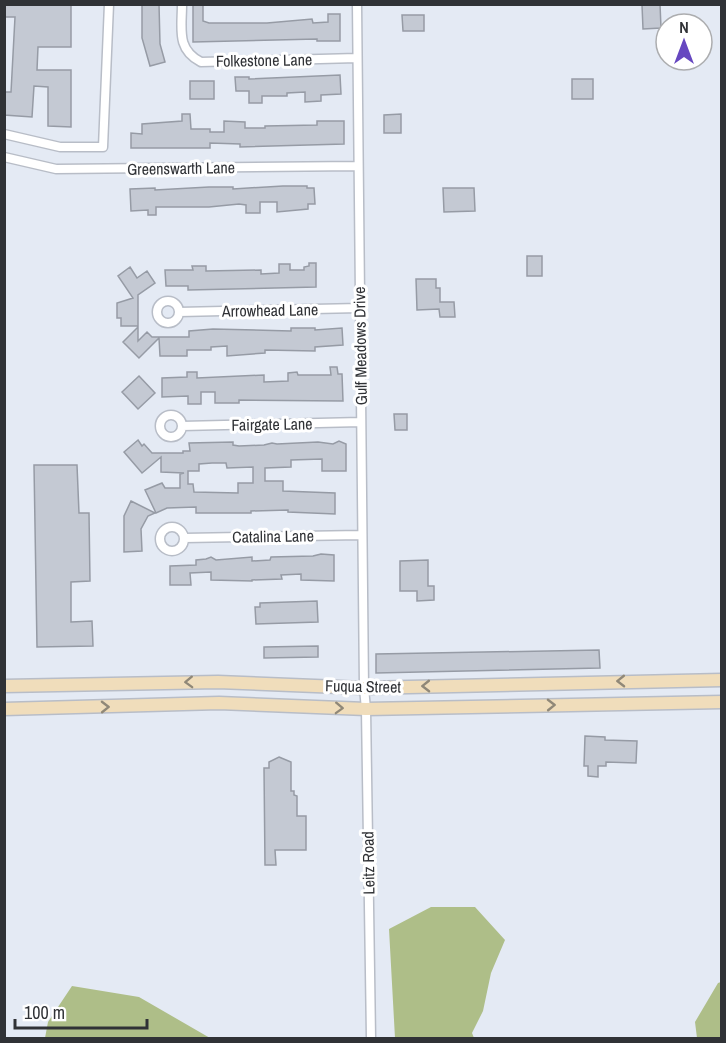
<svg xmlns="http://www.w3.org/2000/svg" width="726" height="1043" font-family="'Archivo Narrow',sans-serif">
<rect width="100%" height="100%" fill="#e4eaf4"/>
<!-- forest -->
<path fill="#aebe88" d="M431 907H475L505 940 491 973 483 1011 472 1033 474 1038H395L389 929Z
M721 982V1038H697L695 1022 718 983Z
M72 986 139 997 210 1038H45L48 1022Z"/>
<!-- building -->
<path fill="#c4c9d3" stroke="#969ba5" stroke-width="1.5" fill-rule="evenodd" d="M4 4H71V47H38L37 70H71V127L48 126V87L34 86 32 117 4 115V92H11L15 17H4Z
M142 4H159L160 44 165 62 150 66 142 38Z
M193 4H203V21L209 23H267L312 19 313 23 328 22V14H340V41H317V39L193 42Z
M660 4 661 28 643 29 642 5Z
M402 15H424V31H403Z
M340 75 341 94 321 95V101L305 102V92L287 93V96H262V103H249V91H236L235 77H249V79Z
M572 79H593V99H572Z
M190 81H214V99H190Z
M182 114H190L191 129H210V132H224V121L245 122V128H265V126L317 125V121H344V144L240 147V144L210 143V148H131V133L142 134V124L182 121Z
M401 114V133H384V115Z
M283 186H307V188H314L315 204H308V209L277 212V202H260V213H246V205L239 204 209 207H156V215H148V210L131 211 130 189 155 188V190L209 187H233V189Z
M443 188H474L475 211 444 212Z
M527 256H542V276H527Z
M309 263H316V287L188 290V286H166L165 270H193L192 266H206V271L261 270V274L279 273V264H290V270H304V267L309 266Z
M130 267 137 278 147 271 155 283 138 295V326H121V318H117V303L133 298 118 276Z
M416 279H436V288H440V302H454L455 317H440L439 309 417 310Z
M138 327V341L147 332 152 337H189V331L213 329 291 331V328H315V330L342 328 343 345 315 347V351L265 350V353L227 356V346L211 347V350H187V356H160L159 338 139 358 123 342Z
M330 367H337L338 374H342L343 401 239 400V403H215V392H201V404H188V396L162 397V378L187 377V372H197V378L264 375V382L288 381V373L297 372 298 375H331Z
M139 376 155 393 138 409 122 392Z
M394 414H407V430H395Z
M138 440 142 446 144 444 152 453H183V451H190L189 443 233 442V445L239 446 264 445 272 443 277 444 318 442 333 444 339 441 346 444V471H322V459L291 460V467L265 468V481H283V491L335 493V514L288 512V510L251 511V513H196V507L167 508 156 513 145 490 162 483 165 488H180V474L184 473 161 472V457L142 473 124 452ZM212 463H226L227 468 253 467V483H238V493L194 492 193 484H188V471H199V464Z
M34 465H77L79 513H89L90 581 71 582V622L92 621 93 646 37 647Z
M131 501 155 513 148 516 141 529 142 551 124 552V516Z
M321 554 334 555V581L301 580V574L281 575 282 579 252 580V581L211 580V572L190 573 191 585H170V566L196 565V560L206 559 211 557 216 560 252 557V561L270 560 271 557 313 556Z
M428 560V586H434V600L417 601V591H400V561Z
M317 601 318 622 256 624 255 607H260V603Z
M318 646V657L264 658V647Z
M599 650 600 668 376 673V654Z
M585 736 605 737V740L637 741 636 763 606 762V766H598V777L588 776V766H584Z
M279 757 291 762V791H294V795L297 796V816H306V850H275L276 865H265L264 768H269V762Z"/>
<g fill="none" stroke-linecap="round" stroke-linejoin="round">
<!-- street casing -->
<g stroke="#b8bdc7" stroke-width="11">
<path id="street" d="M182 4C182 29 176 49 201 62L357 58
M357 4 364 688 366 709 371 1038
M4 134 60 147H103L109 4
M4 157 56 169 358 166
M157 312a11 11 0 1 1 22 0a11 11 0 1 1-22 0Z
M179 312 360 308
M160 426a11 11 0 1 1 22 0a11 11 0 1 1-22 0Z
M182 426 361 422
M160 539a12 12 0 1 1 24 0a12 12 0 1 1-24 0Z
M184 538 361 535"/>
</g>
<!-- secondary casing -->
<g stroke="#b8bdc7" stroke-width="15">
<path id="secondary" d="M4 686 218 682 364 688 722 680
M4 709 219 703 366 709 722 702"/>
</g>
<!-- street -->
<use href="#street" stroke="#fff" stroke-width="8"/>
<!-- secondary -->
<use href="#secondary" stroke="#f0ddbb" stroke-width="12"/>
</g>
<!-- one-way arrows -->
<defs><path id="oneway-chevron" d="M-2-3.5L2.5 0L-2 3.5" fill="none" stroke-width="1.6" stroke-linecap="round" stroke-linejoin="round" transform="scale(1.5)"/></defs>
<g stroke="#908878">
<use href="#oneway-chevron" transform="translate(621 681) rotate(179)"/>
<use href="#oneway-chevron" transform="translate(189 682) rotate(178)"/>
<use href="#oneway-chevron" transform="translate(426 686) rotate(179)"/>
<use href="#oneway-chevron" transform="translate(551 705) rotate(-1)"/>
<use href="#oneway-chevron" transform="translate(105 707) rotate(-1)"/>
<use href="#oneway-chevron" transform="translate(339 708) rotate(2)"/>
</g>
<g text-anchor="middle" stroke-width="6" stroke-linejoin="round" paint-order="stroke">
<!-- street labels -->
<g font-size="16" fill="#303236" stroke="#fff">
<text transform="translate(264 60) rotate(-1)" y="6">Folkestone Lane</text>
<text transform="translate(181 168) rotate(-1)" y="6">Greenswarth Lane</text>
<text transform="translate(270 310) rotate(-1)" y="6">Arrowhead Lane</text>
<text transform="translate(360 346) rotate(-91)" y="6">Gulf Meadows Drive</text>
<text transform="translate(272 424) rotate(-1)" y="6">Fairgate Lane</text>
<text transform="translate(273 536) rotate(-1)" y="6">Catalina Lane</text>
<text transform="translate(363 686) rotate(1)" y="6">Fuqua Street</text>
<text transform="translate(368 863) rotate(-91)" y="6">Leitz Road</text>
</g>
</g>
<!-- border -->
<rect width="726" height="1043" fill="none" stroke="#303236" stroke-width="12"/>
<!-- north arrow -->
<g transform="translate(684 42)"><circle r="28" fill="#ffffff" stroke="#acadaf" stroke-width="1.5"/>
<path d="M0-4.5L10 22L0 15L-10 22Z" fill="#6647c0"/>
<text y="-9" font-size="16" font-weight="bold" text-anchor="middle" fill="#303236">N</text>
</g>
<!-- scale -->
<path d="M15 1019v9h132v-9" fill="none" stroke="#303236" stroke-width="3"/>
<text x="24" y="1019" font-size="18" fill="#303236" stroke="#ffffff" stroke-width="4.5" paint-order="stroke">100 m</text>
</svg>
